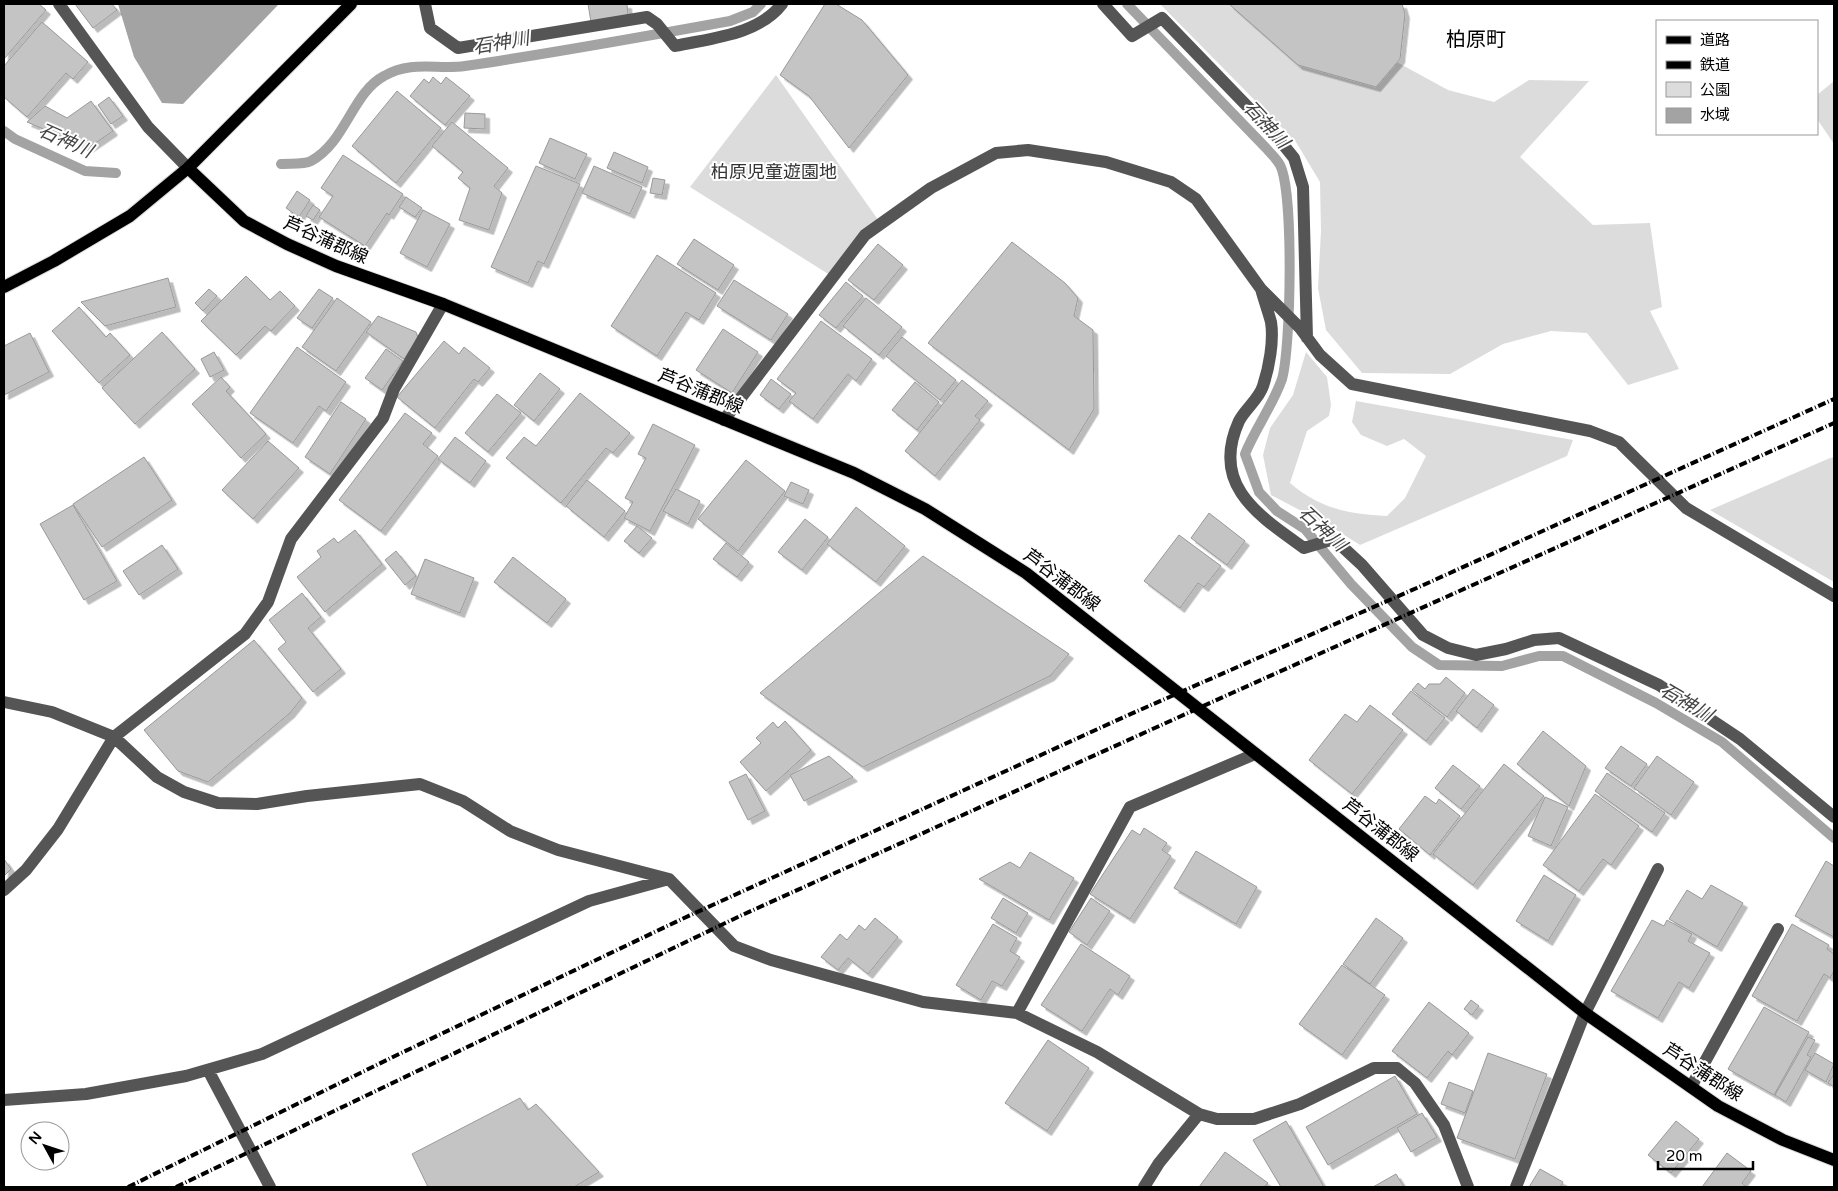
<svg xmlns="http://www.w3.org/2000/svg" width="1838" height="1191" font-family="'Varela Round','Noto Sans JP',sans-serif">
<defs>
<filter id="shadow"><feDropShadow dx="4.5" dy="4.5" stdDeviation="0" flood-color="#0004"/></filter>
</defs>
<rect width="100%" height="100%" fill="#fff"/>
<!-- green -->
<path fill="#dcdcdc" d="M1160 4H1265L1294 23 1393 60 1448 90 1494 102 1529 80 1589 81 1520 157 1593 225 1650 223 1662 307 1650 311 1679 369 1628 385 1587 333 1551 331 1503 344 1450 374 1362 373 1326 330 1318 288 1321 231 1320 182 1296 142Z
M776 75 881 224 833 277 690 187Z
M1834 81V144L1817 119V95Z
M1306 352 1327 377 1331 405 1329 416 1307 431 1290 483C1321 509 1348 514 1387 516L1405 498 1426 456 1404 439 1387 446 1361 435 1352 422 1356 401 1573 440 1567 456 1360 545 1330 526 1271 495 1263 455 1270 428 1293 395Z
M1834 457V582L1710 510 1830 458Z"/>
<!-- water -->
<path fill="#a3a3a3" d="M118 4H279L183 104 162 103 134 57Z"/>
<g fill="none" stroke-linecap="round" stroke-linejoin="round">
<!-- stream -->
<path stroke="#a3a3a3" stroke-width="10" d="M1127 4 1266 148C1270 153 1277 159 1280 165 1294 192 1291 348 1282 379 1273 405 1255 429 1245 454L1259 492 1277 511 1305 529 1351 584 1412 647 1439 665 1502 666 1539 656H1563L1656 703 1722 742 1834 838
M4 131 15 139 85 171 116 173
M281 164C289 163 303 165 311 161 346 142 352 93 384 76 412 60 437 70 465 66 554 53 642 37 730 21L753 12 761 4"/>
</g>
<!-- building -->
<path fill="#c4c4c4" stroke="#999" filter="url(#shadow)" d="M4 4H39L46 10 4 59Z
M75 4H112L117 10 93 28Z
M588 4H627L628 16 591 22Z
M825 4H836L862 20 908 75 849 148 809 96 780 75Z
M1229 4H1402L1405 14 1400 59 1376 87 1298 65Z
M42 22 88 62 73 79 66 73 27 117 4 97V66Z
M433 77 441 84 446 77 470 96 445 125 410 96 424 79 429 83Z
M397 91 441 128 396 183 352 146Z
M109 97 123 116 111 124 98 105Z
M91 101 113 131 88 148 27 122 45 106 67 118Z
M465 113 485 114V129L464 128Z
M452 122 508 168 494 186 502 193 489 230 459 220 470 188 458 178 463 172 432 146Z
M550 138 587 154 575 179 539 163Z
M614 152 648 167 642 183 607 168Z
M343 155 403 194 389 215 387 213 365 246 319 217 333 196 321 188Z
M536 166 580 184 544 264 538 261 528 283 491 267Z
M594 166 642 187 630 214 582 193Z
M653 178 665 180 662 195 650 193Z
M297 191 310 200 299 217 286 208Z
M406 197 422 208 415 217 399 207Z
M313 205 320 210 313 220 306 216Z
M423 210 450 224 427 267 400 253Z
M694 239 734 265 718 290 677 264Z
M1012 242 1065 283 1078 298 1074 316 1093 330 1094 409 1069 450 928 343Z
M878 244 903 265 874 300 848 280Z
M657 255 716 293 699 320 686 312 657 356 611 326Z
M246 276 270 300 280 291 295 306 271 331 265 326 236 355 201 321Z
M168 278 176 307 105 326 81 302Z
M734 280 788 314 771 340 717 306Z
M846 282 863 296 836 328 819 315Z
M209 289 217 296 203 311 195 303Z
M319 289 333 298 312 328 297 318Z
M337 298 371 322 336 371 302 347Z
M866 298 902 327 879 355 843 326Z
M79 307 106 337 110 333 130 355 99 383 52 331Z
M378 316 416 332 418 338 404 359 366 332Z
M821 321 872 359 856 381 848 374 813 419 789 401 796 393 777 379Z
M723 329 758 352 732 393 696 370Z
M162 332 195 369 135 424 102 388Z
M30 333 49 372 4 395V346Z
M902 337 956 380 940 400 886 356Z
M444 341 459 354 464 347 490 368 478 382 474 379 435 428 397 397Z
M297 347 346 382 326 411 319 406 293 443 250 413Z
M386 349 403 361 382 390 365 378Z
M214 352 224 370 210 377 201 359Z
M540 373 560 389 534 421 514 405Z
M221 377 230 387 226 391 266 434 241 458 192 404Z
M771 379 791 394 779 409 760 395Z
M962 380 988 401 975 416 980 420 935 476 905 451Z
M915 382 939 402 917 430 892 410Z
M580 393 630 433 613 453 606 448 561 503 506 458 524 437 536 446Z
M497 394 521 413 488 452 465 433Z
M341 402 366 419 330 474 305 457Z
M405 413 432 433 423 444 438 456 381 531 339 500Z
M653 424 695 445 650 531 624 518 633 502 625 498 646 458 638 454Z
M455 437 486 461 470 483 438 459Z
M268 441 299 468 253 519 222 490Z
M144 457 172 500 102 547 73 504Z
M746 460 785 491 738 551 698 519Z
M587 480 625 511 604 537 566 506Z
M791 482 809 490 803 504 784 496Z
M676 489 700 501 688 524 663 511Z
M73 505 117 581 84 600 40 524Z
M856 507 905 546 876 582 827 544Z
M1209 513 1245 541 1227 565 1191 538Z
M805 519 828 537 802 570 778 552Z
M637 526 652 538 639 553 624 541Z
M355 530 382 564 325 612 297 577 321 557 317 551 334 538 338 543Z
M1179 535 1221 566 1204 587 1198 583 1180 608 1144 581Z
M726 543 749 562 737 577 713 559Z
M162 545 178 569 139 595 123 571Z
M396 551 416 576 405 585 385 560Z
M923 556 1069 654 1050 676 863 767 760 693Z
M513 557 566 599 547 623 494 582Z
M425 559 474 578 460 613 411 594Z
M302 593 321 617 308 628 341 669 313 692 278 649 286 642 269 620Z
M254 640 302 698 290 713 208 782 178 771 144 730Z
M1446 677 1465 693 1447 717 1412 690 1418 683 1425 689 1429 684H1440Z
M1473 689 1494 705 1477 728 1456 711Z
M1411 691 1445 718 1426 741 1392 714Z
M1370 705 1403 730 1352 794 1309 760 1345 714 1357 722Z
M785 721 811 750 766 791 740 762 761 743 756 738 773 722 778 728Z
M1543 731 1586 766 1569 806 1517 764Z
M1621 746 1647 764 1631 786 1605 768Z
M829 756 853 777 804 801 790 775Z
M1657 756 1694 782 1671 815 1634 788Z
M1504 764 1544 796 1473 885 1433 854Z
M1453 765 1480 786 1461 809 1435 788Z
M1607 773 1665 813 1652 832 1595 791Z
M746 774 765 811 748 820 729 782Z
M1595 794 1639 826 1611 865 1603 859 1579 891 1543 865Z
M1425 796 1436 804 1439 799 1460 816 1430 855 1399 829Z
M1545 797 1568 807 1551 846 1528 836Z
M1144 828 1167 843 1162 850 1171 856 1130 919 1090 894 1132 830 1140 835Z
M1196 851 1257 887 1236 924 1174 888Z
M1030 852 1074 878 1049 920 979 879 1010 862 1020 868Z
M4 859 11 869 4 876Z
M1826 861 1834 866V937L1795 916Z
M1544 875 1576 895 1548 941 1516 921Z
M1711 885 1743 903 1717 947 1669 919 1687 890 1702 899Z
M1003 898 1028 913 1016 933 991 918Z
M1091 898 1110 911 1087 945 1069 932Z
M875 918 898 937 868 974 848 958 838 970 821 957 840 934 847 940 859 925 865 930Z
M1376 918 1403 938 1370 984 1343 964Z
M1652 920 1664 926 1667 920 1692 934 1688 941 1710 953 1689 988 1679 982 1658 1018 1611 991Z
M993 924 1017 938 1010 951 1020 957 1002 986 992 981 981 1000 956 985Z
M1792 924 1829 945 1827 949 1834 954V971L1830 978 1824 974 1797 1021 1752 996Z
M1081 944 1130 976 1118 995 1110 989 1082 1031 1041 1005Z
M1342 965 1385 995 1342 1055 1299 1024Z
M1471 1000 1479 1006 1472 1015 1464 1009Z
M1429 1002 1469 1033 1452 1055 1448 1051 1427 1078 1392 1051Z
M1764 1007 1809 1032 1774 1095 1728 1069Z
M1808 1037 1815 1040 1807 1055 1811 1057 1786 1102 1775 1095Z
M1048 1040 1089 1068 1047 1131 1005 1103Z
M1488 1053 1547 1074 1515 1159 1457 1138Z
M1815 1053 1834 1064 1826 1082 1805 1070Z
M1834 1074V1087L1828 1083Z
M1395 1076 1417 1114 1328 1165 1306 1127Z
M1449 1082 1473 1091 1465 1113 1441 1104Z
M520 1098 528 1110 536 1104 599 1172 574 1187H428L412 1154Z
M1422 1113 1437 1137 1411 1152 1397 1128Z
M1286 1121 1324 1187H1281L1253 1140Z
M1676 1121 1699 1139 1671 1173 1648 1155Z
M1225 1152 1268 1183 1264 1187H1199Z
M1727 1153 1751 1171 1742 1183 1747 1187H1702Z
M1540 1169 1563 1182 1560 1187H1529Z
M1396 1174 1404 1187H1373Z"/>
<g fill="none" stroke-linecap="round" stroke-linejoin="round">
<!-- major casing -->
<g stroke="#dbdbdb" stroke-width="14">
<path id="major" d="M188 168 244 221 287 244 336 266 443 304 854 473 925 509 1026 573 1585 1013 1718 1106 1783 1140 1834 1160
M4 287 54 261 130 216 188 168 351 4"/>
</g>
<!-- minor -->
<path stroke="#555" stroke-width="12" d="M59 4 148 127 188 168
M425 4 430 28 458 48 647 17 657 24 675 46C711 38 758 35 782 4
M1103 4 1132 36 1162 18 1277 137 1294 158 1303 187 1307 338
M1261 289C1264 300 1268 311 1271 322 1274 341 1269 368 1263 386 1259 399 1245 409 1239 421 1210 485 1258 515 1304 548L1334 539 1362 565 1423 635 1448 648 1476 655 1506 649 1534 640 1559 638 1659 685 1740 739 1834 817
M724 420 865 235 931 188 996 153 1028 150 1106 162 1171 182 1196 199 1261 289 1300 328 1320 355 1352 384 1590 431 1619 442 1686 508 1834 596
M4 702 52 712 114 737 157 777 184 792 218 803 257 804 307 796 420 784 463 801 510 831 558 850 669 879 734 946 771 960 923 1002 1017 1013 1097 1052 1199 1114 1217 1119H1254L1300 1104 1374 1068H1397L1415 1083 1444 1125 1468 1187
M4 890 26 870 58 829 114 737 245 634 268 602 291 539 383 418 394 389 443 304
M1017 1013 1130 807 1255 754
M208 1070 270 1187
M1691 1087 1778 929
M4 1100 86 1094 186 1076 262 1054 589 901 669 879
M1144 1187 1159 1163 1199 1114
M1516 1187 1585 1013 1658 869"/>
<!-- major -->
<use href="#major" stroke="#000" stroke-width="12"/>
<!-- rail -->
<path stroke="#000" stroke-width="4" stroke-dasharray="8 2.5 1 2.5" stroke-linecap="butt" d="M128 1187 397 1055 682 919 1124 717 1419 587 1834 399
M176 1187 740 916 1232 693 1834 423"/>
</g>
<g text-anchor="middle" stroke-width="4" stroke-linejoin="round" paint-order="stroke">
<!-- park labels -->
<g font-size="18" fill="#333" stroke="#fff">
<text x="774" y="178">柏原児童遊園地</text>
</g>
<!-- street labels -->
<g font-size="18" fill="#000" stroke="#fff">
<text transform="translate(326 240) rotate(24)" y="6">芦谷蒲郡線</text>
<text transform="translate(701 391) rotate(22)" y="6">芦谷蒲郡線</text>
<text transform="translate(1062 580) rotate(37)" y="6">芦谷蒲郡線</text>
<text transform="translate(1381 830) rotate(38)" y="6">芦谷蒲郡線</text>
<text transform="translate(1703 1072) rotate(33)" y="6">芦谷蒲郡線</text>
</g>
<!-- water labels -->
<g font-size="19" font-style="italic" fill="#444" stroke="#fff">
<text transform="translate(501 42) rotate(-10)" y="7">石神川</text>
<text transform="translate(1267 124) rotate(47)" y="7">石神川</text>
<text transform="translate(66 140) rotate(24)" y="7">石神川</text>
<text transform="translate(1323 528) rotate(43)" y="7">石神川</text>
<text transform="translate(1687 702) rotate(30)" y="7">石神川</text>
</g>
<!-- quarter labels -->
<g font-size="20" fill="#000" stroke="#fff">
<text x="1476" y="46">柏原町</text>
</g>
</g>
<!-- border -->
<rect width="1838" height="1191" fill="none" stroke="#000000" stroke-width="10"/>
<!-- legend -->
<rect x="1656" y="20" width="162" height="115" fill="#ffffff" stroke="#999999"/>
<rect x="1666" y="36" width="25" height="8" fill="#000000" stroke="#999999"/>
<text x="1700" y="45" font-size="15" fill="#000000">道路</text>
<rect x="1666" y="61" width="25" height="8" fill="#000000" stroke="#999999"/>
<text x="1700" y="70" font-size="15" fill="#000000">鉄道</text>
<rect x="1666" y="82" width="25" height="15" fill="#dcdcdc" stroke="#999999"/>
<text x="1700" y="95" font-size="15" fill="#000000">公園</text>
<rect x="1666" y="108" width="25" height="15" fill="#a3a3a3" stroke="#999999"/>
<text x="1700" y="120" font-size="15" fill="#000000">水域</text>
<!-- north arrow -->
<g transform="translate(45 1146) rotate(310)"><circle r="24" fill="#ffffff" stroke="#999999"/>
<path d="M0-4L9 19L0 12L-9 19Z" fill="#000000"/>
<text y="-8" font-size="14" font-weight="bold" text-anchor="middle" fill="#000000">N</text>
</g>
<!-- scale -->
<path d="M1658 1161v8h95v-8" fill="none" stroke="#000000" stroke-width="2.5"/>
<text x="1666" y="1161" font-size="15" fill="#000000" stroke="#ffffff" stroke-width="4" paint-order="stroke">20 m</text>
</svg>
